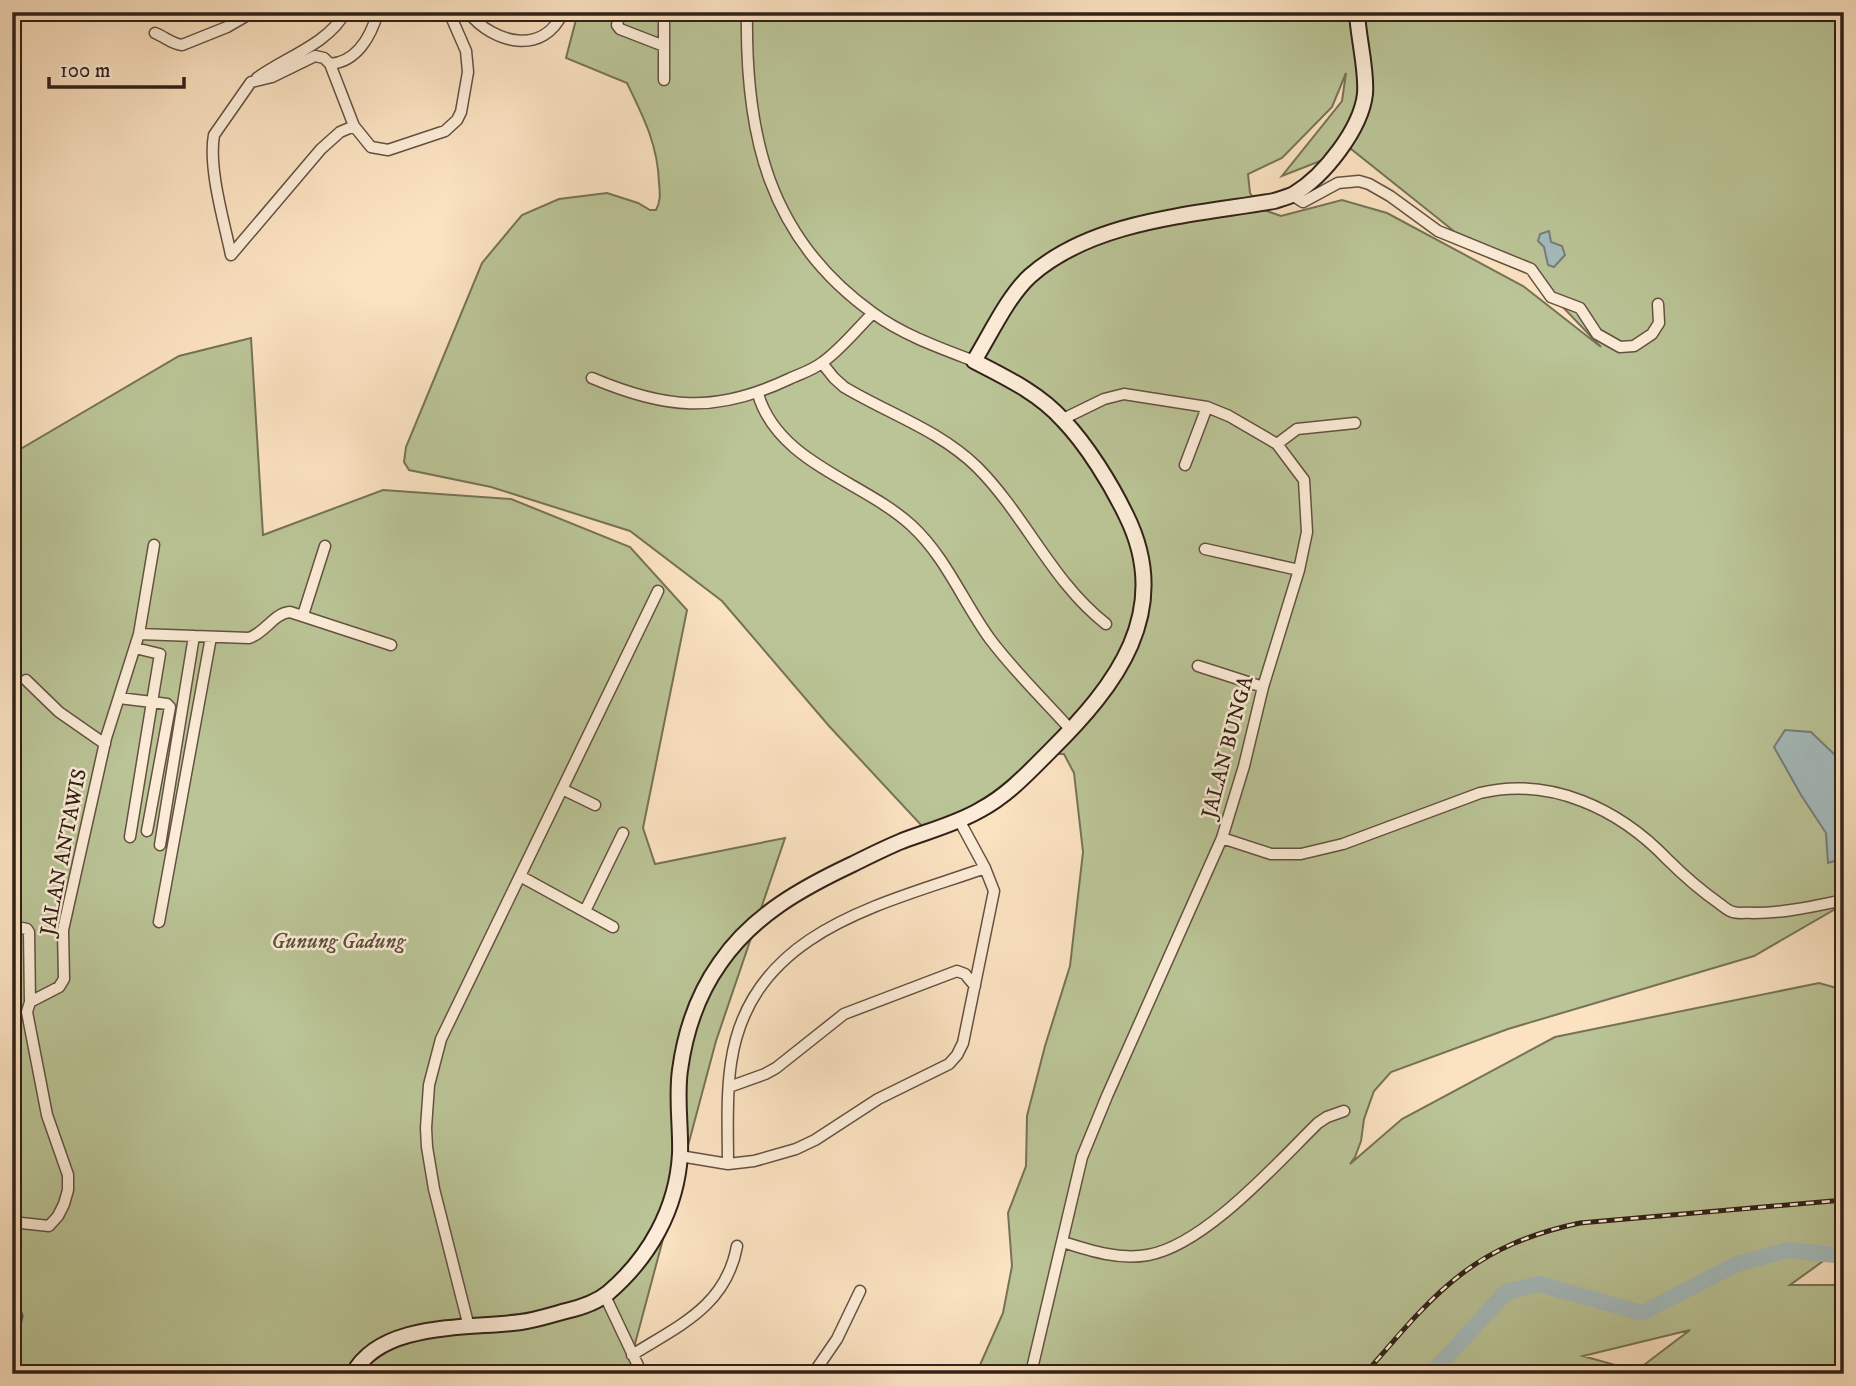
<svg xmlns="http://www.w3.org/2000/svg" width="1856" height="1386" font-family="'IM FELL DW Pica',serif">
<rect width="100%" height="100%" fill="#fbe2c1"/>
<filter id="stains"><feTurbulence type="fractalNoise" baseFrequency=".00286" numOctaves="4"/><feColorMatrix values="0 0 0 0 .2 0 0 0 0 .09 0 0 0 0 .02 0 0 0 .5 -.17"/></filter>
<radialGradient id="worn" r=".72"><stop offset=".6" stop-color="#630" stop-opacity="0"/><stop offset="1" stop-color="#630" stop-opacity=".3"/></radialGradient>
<!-- green -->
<path fill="#bac496" stroke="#767257" stroke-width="2" fill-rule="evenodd" d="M578 12H1844V904L1754 956 1508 1029 1391 1072 1374 1091 1364 1119 1361 1141 1355 1157 1350 1164 1402 1119 1555 1037 1819 983 1844 990V1246L1790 1285H1844V1374H976L1003 1313 1012 1266 1008 1213 1026 1166 1027 1116 1045 1046 1070 966 1083 852 1074 773 1064 754H1054L934 833 922 826 829 726 722 601 630 531 491 487 409 470 404 462 406 447 482 263 522 215 559 199 607 193 638 203 650 210H656C661 201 660 193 659 183 658 145 643 116 627 83L566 58ZM1346 73 1342 101 1282 176 1351 149 1455 232 1516 258 1601 347 1523 286 1387 213 1342 200 1281 216 1261 209 1250 193 1248 174 1282 158 1332 107ZM1690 1330 1636 1371 1583 1356Z
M251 338 263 535 383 490 511 499 630 547 687 610 643 828 655 864 785 838 716 1041 632 1355 633 1374H12V454L179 356Z"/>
<!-- water -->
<path fill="#a4bbbd" stroke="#767d7b" stroke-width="2" d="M1549 231 1551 242 1562 246 1565 255 1554 267 1548 265 1544 247 1538 241 1540 234Z
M1785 730 1811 732 1836 756 1844 760V858L1828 863 1826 833 1801 795 1774 747Z"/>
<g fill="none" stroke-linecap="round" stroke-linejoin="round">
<!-- river -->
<path stroke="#a4bbbd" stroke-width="16" d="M1431 1374 1506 1292 1539 1284 1642 1313 1737 1264 1788 1250 1844 1256"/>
<!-- street casing -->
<g stroke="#645142" stroke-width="13">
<path id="street" d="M468 12C493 44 544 56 563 12
M620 12 617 25 620 29 664 46
M664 12V80
M747 12C745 134 768 238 873 313 903 335 940 348 974 361
M155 33C165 37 172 44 182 45L227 27 253 12
M330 64C357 62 371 36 378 12
M257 78C284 58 330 43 345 12
M1292 195 1303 202 1338 183 1359 181 1369 184 1390 196 1438 231 1531 269 1551 297 1580 308 1597 334 1620 347 1634 346 1652 334 1659 323 1658 304
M231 255C224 221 208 168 214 135L251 82 272 77 315 56 324 58 330 64 354 126 371 147 388 150 445 131 457 120 461 112 468 72 466 51 449 12
M231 255 321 149 340 132 354 126
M822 363 834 378 844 387C889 414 939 430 977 467 1025 515 1052 582 1106 624
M592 378C665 409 715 414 789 379 800 374 813 370 823 362 841 349 857 329 873 313
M758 394C778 463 863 481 911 525 946 557 963 602 990 639 1014 671 1044 700 1071 730
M1063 419 1104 399 1124 394 1207 407 1229 416 1277 444 1304 480 1307 532 1299 570 1263 687 1244 766 1222 838 1271 854H1301L1343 844 1480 793C1550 776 1619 809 1667 859 1684 876 1700 890 1720 904 1724 907 1728 911 1733 912 1739 914 1748 912 1754 913 1785 913 1814 906 1844 900
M1277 444 1297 429 1355 423
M1185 465 1207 407
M1205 549 1299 570
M303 615 325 546
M139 634 249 638C265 633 274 613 290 612L391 645
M135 648 160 654 152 702 167 704 170 707 147 831
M1198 666 1263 687
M26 680 59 712 105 744
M119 698 152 702 130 837
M562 789 595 805
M160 845 194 636
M520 876 613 927
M585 911 623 833
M159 922 211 637
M12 926 27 929 29 932 30 1002
M729 1087 765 1074 776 1068 844 1014 957 971 965 974 975 986
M680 1156 728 1164 754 1161 796 1149 815 1140 878 1099 949 1064 957 1055 963 1043 994 891 985 868 959 820
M728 1164C728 1131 726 1096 731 1063 750 931 880 905 985 868
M12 1222 49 1226 58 1216 64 1204 68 1190V1175L47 1115 27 1012 30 1002 59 987 64 979 63 930 106 738 139 634 154 545
M1063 1242C1091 1251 1119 1260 1148 1255 1205 1245 1277 1163 1318 1123L1327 1117 1344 1111
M605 1296 642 1374
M469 1327 434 1189 427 1147 426 1128 429 1085 441 1039 658 591
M12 1337 17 1316
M632 1355C680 1325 726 1306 737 1246
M1031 1373 1082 1157 1107 1096 1222 838
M813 1374 837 1339 860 1291"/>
</g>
<!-- secondary casing -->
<g stroke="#312118" stroke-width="18">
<path id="secondary" d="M353 1374C381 1321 469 1329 521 1322 536 1320 551 1315 566 1311 579 1308 597 1302 608 1293 649 1258 677 1209 680 1154 681 1126 676 1098 680 1070 685 1033 698 994 720 963 753 915 802 888 853 864 869 856 885 848 902 841 928 831 956 824 980 810 1008 795 1028 773 1050 751 1116 686 1174 611 1126 515 1111 484 1087 445 1063 420 1039 393 1005 377 974 361 990 335 1008 296 1030 276 1093 220 1193 215 1274 201 1280 199 1288 197 1294 194 1324 176 1361 129 1365 94 1367 69 1358 38 1357 12"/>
</g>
<!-- street -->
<use href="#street" stroke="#fcecd7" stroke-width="10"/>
<!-- secondary -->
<use href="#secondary" stroke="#fcecd7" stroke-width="14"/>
<!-- rail casing -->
<g stroke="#312118" stroke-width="5">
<path id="rail" d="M1365 1374C1434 1294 1471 1246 1580 1223L1844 1200"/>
</g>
<!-- rail -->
<use href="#rail" stroke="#fcecd7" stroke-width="2.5" stroke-dasharray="8" stroke-linecap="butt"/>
</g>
<g text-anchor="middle" stroke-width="5" stroke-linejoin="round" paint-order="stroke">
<!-- street labels -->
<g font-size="21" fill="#312118" stroke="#fcecd7">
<text transform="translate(1227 747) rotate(-75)" y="7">JALAN BUNGA</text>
<text transform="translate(63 852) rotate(-79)" y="7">JALAN ANTAWIS</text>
</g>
<!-- park labels -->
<g font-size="21" font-style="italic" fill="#5a523e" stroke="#fcecd7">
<text x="338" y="948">Gunung Gadung</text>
</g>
</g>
<!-- margin -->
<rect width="1856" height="1386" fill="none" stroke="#fbe2c1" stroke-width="42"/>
<rect x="14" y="14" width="1828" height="1358" fill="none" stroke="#312118" stroke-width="3.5"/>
<rect x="21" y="21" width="1814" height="1344" fill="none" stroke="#312118" stroke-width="2"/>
<!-- scale -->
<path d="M49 77v10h135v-10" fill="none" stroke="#312118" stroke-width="3.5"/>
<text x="60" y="77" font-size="21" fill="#312118" stroke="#fcecd7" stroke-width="5" paint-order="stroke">100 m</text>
<rect width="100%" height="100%" filter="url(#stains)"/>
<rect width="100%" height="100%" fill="url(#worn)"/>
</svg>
